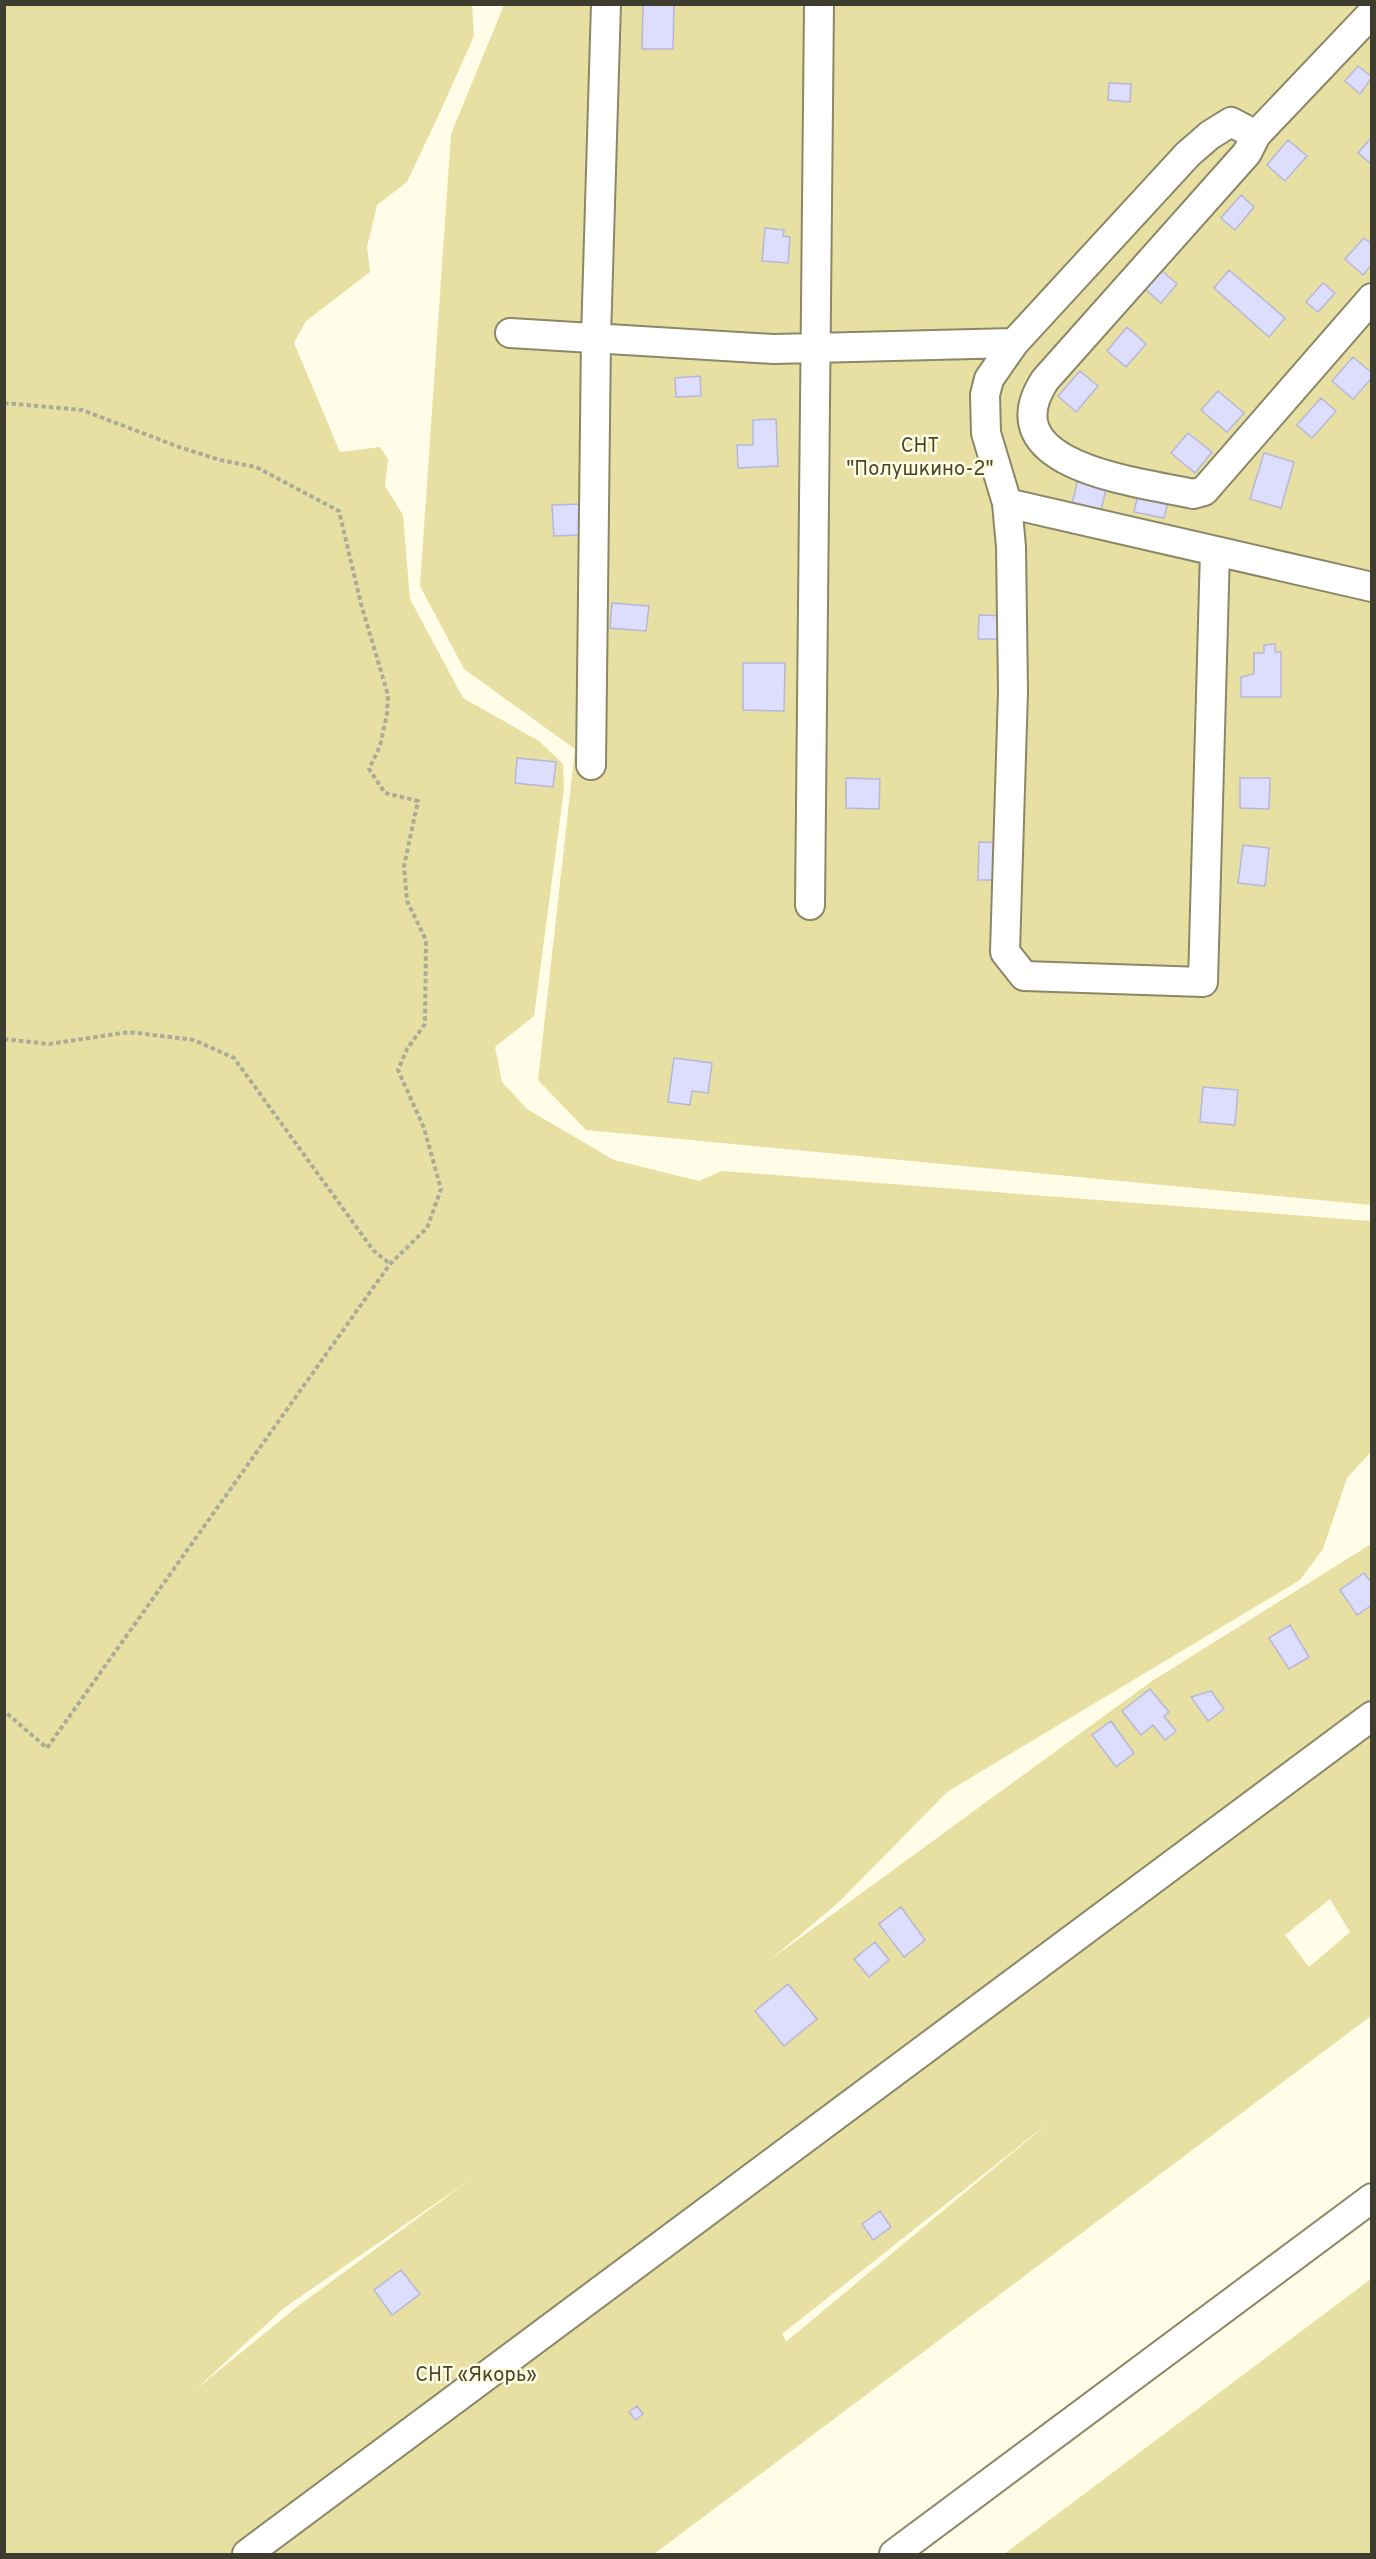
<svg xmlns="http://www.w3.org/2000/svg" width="1376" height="2559" font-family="Overpass,sans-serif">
<rect width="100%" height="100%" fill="#fffce7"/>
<!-- green -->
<path fill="#e8e0a3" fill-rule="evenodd" d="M5 5H472L474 36 441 110 407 182 377 205 367 247 370 272 306 321 294 343 340 452 380 447 388 459 385 486 403 515 410 599 463 698 539 741 563 764 564 789 534 1016 495 1047 502 1082 527 1109 614 1160 699 1181 722 1171 1371 1221V1452L1347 1478 1323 1549 1300 1580 947 1792 839 1902 770 1960 1152 1681 1371 1544V2016L654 2554H5ZM1330 1899 1350 1932 1309 1967 1285 1935ZM1052 2120 787 2341H786L782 2334ZM471 2179 298 2306 195 2390 284 2308Z
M504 5H1371V1205L586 1130 538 1080 575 749 464 669 420 586 451 134Z
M1371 2279V2554H1004Z"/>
<!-- building -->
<path fill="#ddddfe" stroke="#b6b6d7" stroke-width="1.5" d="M643 4H674L673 49H642Z
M1358 66 1372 77 1360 94 1345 81Z
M1109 83 1131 84 1130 102 1108 100Z
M1372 137V161L1370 163 1358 153Z
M1288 140 1307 156 1285 181 1267 165Z
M1241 195 1254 207 1235 230 1221 218Z
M765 228 784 230 783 236 790 237 788 263 762 261Z
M1364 238 1372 244V264L1363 275 1345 259Z
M1161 270 1177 284 1161 303 1145 289Z
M1229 270 1285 318 1269 337 1214 288Z
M1323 283 1335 293 1318 312 1306 302Z
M1127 327 1146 344 1126 367 1107 351Z
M1353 357 1372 373V378L1353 399 1332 381Z
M1080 371 1098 386 1076 412 1058 396Z
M700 376 701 396 676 397 675 378Z
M1218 391 1244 413 1227 432 1201 410Z
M1321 398 1336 411 1312 438 1297 425Z
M776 419 778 466 738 468 737 445H753V420Z
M1188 433 1212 452 1195 473 1171 453Z
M1264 453 1294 462 1281 508 1250 499Z
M1078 479 1107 486 1101 510 1072 504Z
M1140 486 1170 493 1164 518 1134 512Z
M579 504 580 535 554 536 552 505Z
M612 603 649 606 646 631 610 628Z
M979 615 1005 616V639H978Z
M1275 644V652H1281V697H1241V677L1254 674V653H1264V645Z
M743 663H785L784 711 743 710Z
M517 758 556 762 553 787 515 783Z
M846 778 880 779 879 809 846 808Z
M1240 778H1270L1269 809 1240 808Z
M979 842 1005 843 997 880H978Z
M1243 845 1269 848 1265 886 1238 883Z
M674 1058 712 1063 708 1093 692 1091 690 1105 668 1102Z
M1203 1087 1238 1090 1235 1125 1200 1122Z
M1364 1573 1372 1583V1605L1357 1615 1340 1590Z
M1290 1625 1309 1657 1289 1669 1269 1638Z
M1150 1689 1169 1712 1164 1716 1176 1731 1165 1740 1153 1725 1141 1735 1122 1711Z
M1211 1691 1224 1709 1208 1721 1191 1697Z
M1111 1721 1134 1753 1116 1767 1092 1735Z
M901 1907 925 1940 904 1957 879 1924Z
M875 1942 889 1960 869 1977 854 1959Z
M788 1984 817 2019 784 2046 755 2011Z
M880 2211 891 2227 873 2240 862 2224Z
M401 2270 420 2294 392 2315 374 2290Z
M637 2406 643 2414 636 2420 629 2412Z"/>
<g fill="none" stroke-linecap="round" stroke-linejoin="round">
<!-- minor casing -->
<g stroke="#8b8767" stroke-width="32">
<path id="minor" d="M1372 13 1256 135 1247 153 1045 380C988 467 1140 482 1193 494L1204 491 1372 298
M510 333 773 349 1014 343
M1007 503 1372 587
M1215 551 1203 982 1024 976 1005 952 1013 691 1011 547 1007 503 986 433 985 395 989 379 1014 343 1188 154 1210 135 1231 122 1256 135
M591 765 596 338 606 4
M810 905 819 4
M247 2554 1372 1716
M894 2554 1372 2198"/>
</g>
<!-- path -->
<path stroke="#acaa98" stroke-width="4" stroke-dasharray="4.5 3" stroke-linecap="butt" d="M4 403 82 410 179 447 220 460 256 467 339 511 361 604 388 695 387 714 380 746 369 769 385 793 418 801 404 866 407 901 426 940 425 1024 407 1049 398 1070 424 1128 441 1189 427 1228 390 1264 47 1748 4 1711
M4 1039 49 1044 129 1032 194 1040 234 1058 373 1250 390 1264"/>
<!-- minor -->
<use href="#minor" stroke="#fff" stroke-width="28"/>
</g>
<g text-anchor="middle" stroke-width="5" stroke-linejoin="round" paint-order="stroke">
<!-- park labels -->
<g font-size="20" fill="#4c4620" stroke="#fffce7">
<text x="920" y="452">СНТ<tspan x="920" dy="23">"Полушкино-2"</tspan></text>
<text x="476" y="2381">СНТ «Якорь»</text>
</g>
</g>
<!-- border -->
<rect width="1376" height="2559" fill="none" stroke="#3e3c2e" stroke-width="12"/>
</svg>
